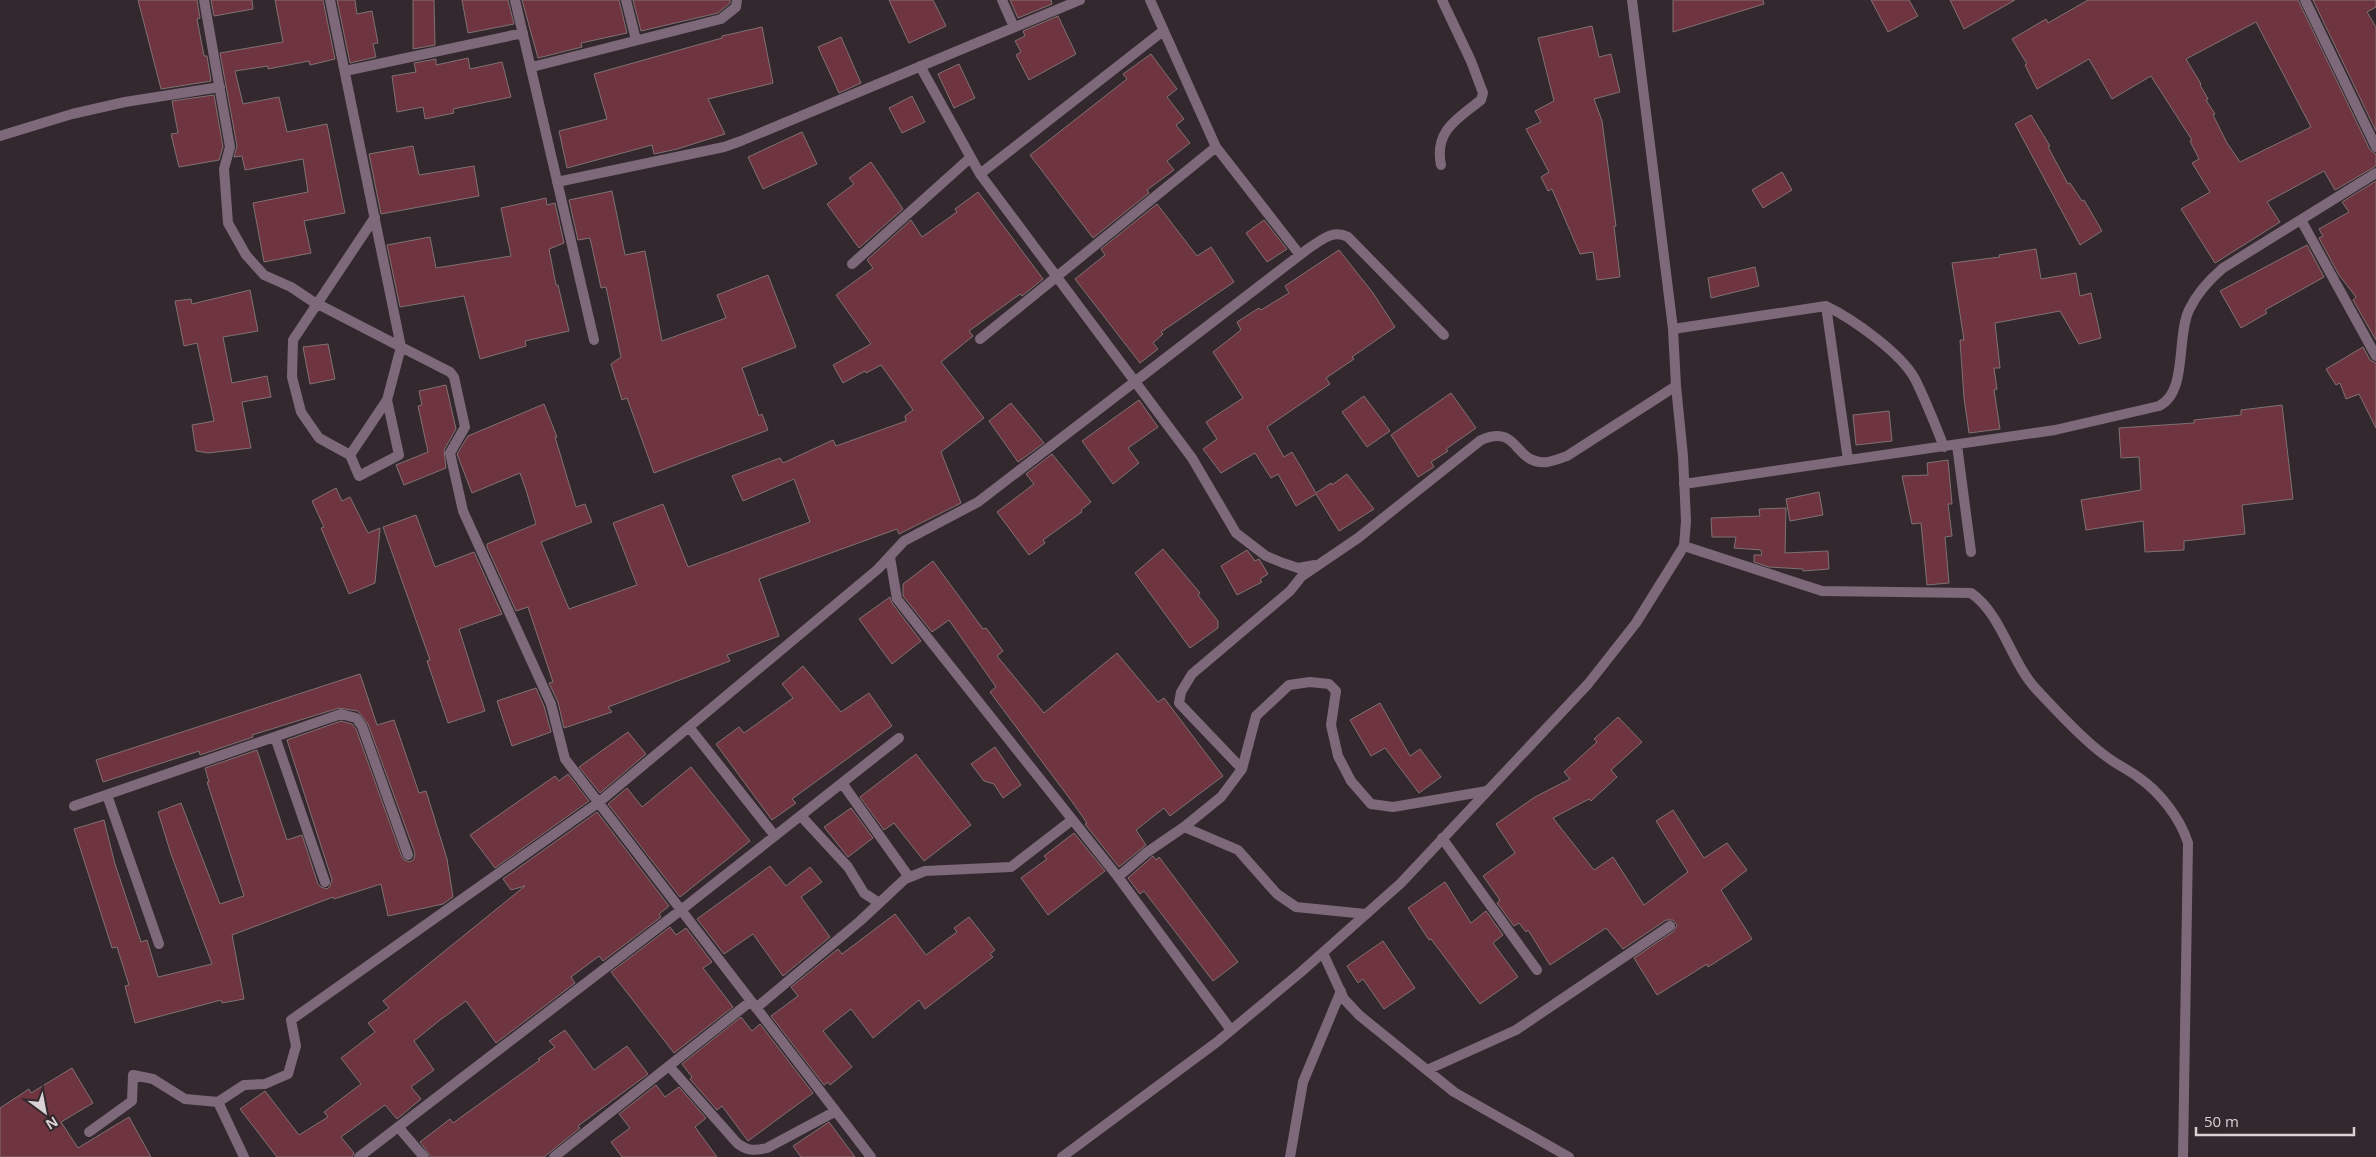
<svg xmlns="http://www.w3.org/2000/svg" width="2376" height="1157" font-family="'Open Sans',sans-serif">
<rect width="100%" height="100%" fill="#33282d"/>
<!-- building -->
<path fill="#6e3541" stroke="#807173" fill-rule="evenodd" d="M138 0H197L200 18 197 19 204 56H207L211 81 161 89Z
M211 0H252L253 9 214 16Z
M275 0H323L335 59 310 65 309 61 268 69V66L235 71 243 104 279 97 287 132 327 124 345 213 304 221 311 253 264 262 253 203 308 192 303 159 245 170 242 156 234 157 237 146 220 53 283 42Z
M337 0H355L357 14 372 11 378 43 373 44 376 57 350 63Z
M413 0H434L435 45 413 49Z
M462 0H508L514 24 468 33Z
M522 0H619L627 33 581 43 582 47 538 58Z
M633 0H730V3L718 13 641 31Z
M889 0H933L946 26 909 43Z
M1010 0H1051L1052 4 1018 18Z
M1673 0H1763L1764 4 1673 32Z
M1871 0H1909L1918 16 1888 32Z
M1950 0H2015L1964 29Z
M2088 0H2298L2370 150 2376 154V166L2335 190 2324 171 2267 202 2280 222 2215 263 2181 209 2210 192 2192 163 2199 159 2190 141 2192 140 2151 76 2112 99 2089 59 2037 89 2025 65 2027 64 2012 39 2046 19 2048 23ZM2256 22 2311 127 2240 162 2227 143 2213 115 2215 114 2206 100 2208 99 2200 85 2201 84 2186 59Z
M2313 0H2376V7L2367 12 2376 27V131Z
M1058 16 1076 54 1029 80 1016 55 1021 52 1015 41 1025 36 1023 31Z
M1592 26 1599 57 1611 54 1620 92 1594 99 1602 121 1616 226H1614L1620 277 1597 280 1593 252 1580 254 1552 189 1548 191 1541 177 1549 172 1526 129 1541 122 1535 111 1554 101 1538 38Z
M762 27 773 83 708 99 725 134 677 149 654 154 652 145 567 168 559 131 607 119 594 74 722 38V36Z
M841 37 861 83 839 93 818 47Z
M1151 54 1177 89 1167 97 1184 119 1176 125 1190 143 1167 161 1174 170 1147 190 1149 193 1093 238 1030 155 1127 79 1123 74Z
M468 58 470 69 502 62 511 97 453 109 454 113 425 119 423 107 397 112 392 76 416 72 414 63 436 59V65Z
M959 64 975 98 954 108 938 74Z
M214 95 223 147 219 160 179 167 171 134 178 133 172 101Z
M912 96 925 122 902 133 889 108Z
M2031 115 2050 146 2048 147 2068 184 2070 183 2082 201 2084 200 2102 231 2080 245 2015 124Z
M802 132 817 164 763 189 748 157Z
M413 146 419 175 474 166 479 196 381 214 369 154Z
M871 162 903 209 859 248 827 204 854 184 849 178Z
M1782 172 1792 190 1763 208 1752 190Z
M2376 181V340L2353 300 2356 297 2339 275 2319 238 2323 236 2319 229 2349 212 2342 202Z
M612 191 625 255 645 251 662 341 726 318 717 295 768 275 796 347 742 368 759 416 762 414 768 430 654 473 627 398 622 400 611 364 621 357 606 287 601 288 590 238 578 240 569 200Z
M978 192 1043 279 1022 296 1020 294 969 331 973 336 941 362 984 418 941 452 961 503 899 534 897 529 759 579 779 636 727 655 730 661 608 707 612 712 564 728 558 702 549 683 553 682 528 607 516 611 487 547V544L536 524 526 490 520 473 472 493 457 454 468 436 544 404 557 437H555L576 507 585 504 592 522 541 542 569 609 637 585 613 523 663 504 688 567 810 522 794 479 743 501 732 476 780 458 783 463 833 440 836 446 906 421 905 416 913 410 881 365 866 373 865 371 843 383 833 365 871 344 836 295 873 268 867 260 911 220 922 237 957 212 955 209Z
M546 198 547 205 555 203 564 243 549 249 556 285H558L569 331 525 341 526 346 480 359 464 296 400 307 387 245 430 237 436 268 511 256 501 208Z
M1157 204 1197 256 1211 247 1234 282 1161 332 1163 334 1153 343 1158 349 1140 363 1075 279 1105 255 1101 249Z
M1264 220 1287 249 1267 262 1246 233Z
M2307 245 2324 277 2265 310 2267 313 2241 328 2220 291Z
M2036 249 2041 279 2076 273 2080 296 2091 293 2101 338 2079 344 2060 311 1995 323 2000 368H1994L1997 389 1994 390 2000 429 1969 433 1964 398 1960 340H1964L1952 263 2000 257 1999 255Z
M1339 250 1373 293 1395 327 1352 357 1354 359 1326 378 1330 384 1267 427 1284 457 1292 452 1316 493 1331 483 1332 485 1347 474 1374 509 1339 531 1316 494 1296 506 1278 474 1271 478 1255 453 1221 473 1203 449 1217 439 1206 422 1243 398 1213 352 1241 330 1237 322 1259 308 1261 310 1289 293 1285 286Z
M1755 267 1759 286 1711 298 1708 278Z
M250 290 258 331 223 337 232 383 267 376 271 397 242 402 251 448 208 453 196 451 192 425 214 421 197 343 184 346 175 301 191 299 192 304Z
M328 344 335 379 310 384 303 347Z
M2363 347 2370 360 2376 363V428L2359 394 2346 399 2340 383 2336 385 2326 369Z
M446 385 456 429 444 450 446 468 404 485 396 465 428 452 418 406 422 405 419 391Z
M1451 393 1476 428 1446 449 1448 451 1431 462 1434 467 1418 477 1391 435Z
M1364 396 1390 431 1367 447 1342 412Z
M1139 400 1158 427 1128 448 1139 463 1113 484 1082 441Z
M1011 403 1044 443 1018 462 989 421Z
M2282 405 2293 499 2242 505 2245 534 2184 541V550L2145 552 2143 521 2086 530 2081 500 2141 490 2139 457 2121 458 2119 428 2194 423V420L2241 415V410Z
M1889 411 1892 441 1856 445 1853 415Z
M1052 454 1091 502 1081 510 1082 512 1043 540 1045 543 1029 555 997 512 1034 484 1026 474Z
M1948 460 1952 504H1948L1952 536 1945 537 1949 583 1927 585 1921 523 1912 524 1902 476 1928 475 1927 463Z
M336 488 342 501 350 497 368 533 380 528 375 583 349 594 321 528 324 527 312 501Z
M1819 492 1823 515 1790 521 1786 499Z
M1786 508 1785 553 1828 551 1829 569 1803 571V569L1769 567 1754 562V555H1762L1761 550 1734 548 1736 537H1712L1711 518 1760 516 1759 509Z
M416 515 435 567 474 552 502 614 459 629 485 711 448 723 427 661 430 660 383 527Z
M1163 549 1200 593 1198 595 1218 621V628L1190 648 1135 573Z
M1247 550 1255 561 1259 559 1268 574 1260 579 1262 582 1237 595 1221 566Z
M933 561 983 629 986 628 1003 651 997 656 1044 713 1117 653 1158 702 1164 698 1223 776 1170 816 1164 808 1136 830 1146 845 1119 867 1085 824 1087 823 1073 803 990 692 996 687 949 620 932 632 903 596V584Z
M890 597 892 603 921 641 892 664 859 619Z
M803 666 841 712 869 693 892 726 792 799 796 803 772 820 716 744 739 727 744 733 793 698 782 684Z
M360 674 377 725 394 720 419 793 426 791 447 859 453 897 443 904 388 916 381 884 334 899 333 897 232 935 244 999 222 1003 221 1000 135 1023 125 986 129 985 117 947 112 948 74 829 104 820 115 864 141 942 147 940 158 977 212 964 171 854 158 812 181 803 220 904 244 896 207 782H209L205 768 257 750 287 840 302 835 318 884 321 887 327 889 330 886 332 880 287 740 341 721 352 724 356 729 402 857 404 860 410 862 414 859 415 853 368 724 358 711 339 708 252 735 253 737 200 755 199 751 103 782 96 760Z
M536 688 544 706 551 732 512 746 497 701Z
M1380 703 1410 756 1420 749 1441 777 1419 793 1385 748 1371 756 1350 720Z
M1618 717 1642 742 1611 770 1617 777 1591 801 1589 799 1553 818 1594 870 1613 857 1644 905 1688 872 1656 821 1673 810 1704 858 1727 843 1747 870 1721 890 1752 939 1708 967 1707 964 1657 995 1634 958 1674 931 1677 925 1673 920H1666L1623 949 1606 928 1550 965 1528 930 1526 932 1519 923 1514 926 1497 903 1500 900 1483 876 1515 853 1496 824 1535 797 1570 779 1564 772 1597 742 1594 739Z
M628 732 646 754 600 793 579 767Z
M995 747 1021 785 1003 798 994 784 984 781 971 764Z
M916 754 971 825 924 861 894 823 884 830 860 797Z
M691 767 750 841 680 897 608 804 627 788 642 807Z
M568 774 589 801 495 868 470 835 555 776 559 781Z
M851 808 873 838 848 857 824 827Z
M597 812 669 906 659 914 661 917 603 961 599 956 571 977 575 983 496 1043 466 1001 440 1020 414 1041 434 1070 411 1087 421 1099 397 1119 385 1105 341 1137 354 1153 352 1157H277L240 1109 265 1091 299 1135 328 1117 324 1112 361 1084 341 1058 375 1032 368 1023 389 1008 383 1001 525 886 511 890 503 879Z
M1074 833 1105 871 1048 915 1021 878 1047 859 1044 856Z
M1153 856 1156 860 1159 857 1238 962 1213 981 1144 891 1140 894 1128 878Z
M770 866 786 886 810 867 822 882 801 897 830 937 783 976 753 934 724 954 697 919Z
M1445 882 1471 923 1486 911 1503 935 1493 943 1518 977 1480 1004 1431 939 1429 940 1408 908Z
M895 914 926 955 957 932 954 928 969 917 995 950 990 954 993 957 925 1009 919 1000 873 1038 851 1009 823 1031 852 1067 830 1085 828 1082 824 1085 771 1016 798 996 791 987 838 949 842 954Z
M670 927 676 935 686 928 712 962 703 968 733 1007 674 1053 611 972Z
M1383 941 1415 988 1384 1009 1363 979 1358 983 1347 966Z
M741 1017 752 1031 760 1024 813 1093 748 1141 722 1106 717 1110 690 1079 692 1077 682 1064Z
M565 1030 594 1070 627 1046 648 1074 578 1126 580 1128 544 1157H431L420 1142 450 1119 453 1123 540 1060 538 1059 555 1047 549 1041Z
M72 1068 93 1103 61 1122 78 1148 129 1117 151 1157H0V1108L29 1089 31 1093Z
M656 1085 665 1097 679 1087 706 1118 695 1127 717 1157H622L611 1142 630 1128 619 1114Z
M829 1122 855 1157H801L793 1146Z"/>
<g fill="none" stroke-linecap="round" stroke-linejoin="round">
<!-- minor -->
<path stroke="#7d697a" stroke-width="10" d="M204 0 230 147 224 169 228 223 246 255 264 275 291 287 312 301 401 347 387 400 399 455 359 476 350 455 387 400
M330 0 401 347 450 372 454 377 465 427 450 453 463 511 551 704 565 759 871 1157
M515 0 594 340
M626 0 636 40
M1002 0 1014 27
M1150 0 1216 147 1300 255
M2305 0 2376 147
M920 66 980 174 1192 458 1236 533 1266 556 1283 563 1298 568 1315 565
M532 67 721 19 736 7 737 0
M345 71 523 33
M0 136 72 114 125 102 220 87
M1441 165C1434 131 1457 119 1481 100L1483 93 1471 61 1442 0
M980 174 1163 31
M557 182 724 147 741 141 1080 0
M2301 220 2376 356
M852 264 970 158
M1826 306 1848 460
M1673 329 1826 306C1853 319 1901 353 1915 379 1926 401 1935 424 1944 447
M980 339 1216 147
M1957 445 1971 552
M350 455 319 438 301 412 292 377 293 340 375 217
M1684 484 2055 430 2159 406C2188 392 2176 337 2189 310 2197 293 2209 280 2223 268L2376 173
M1684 546 1822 591 1971 593C2002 614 2011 663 2037 690 2057 711 2080 737 2103 754 2114 763 2127 769 2138 777 2160 792 2180 818 2188 843L2183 1157
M890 557 897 599 1118 877 1146 853 1184 827
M689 727 775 836
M275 737 325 882
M1242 769 1256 716 1289 685 1310 682 1329 684 1336 691 1331 725 1338 756 1351 781 1371 804 1393 807 1487 791
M842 783 909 877
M107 795 159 944
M74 806 341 714 356 718 362 726 408 855
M801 816 848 867 864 893 879 903
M1442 838 1537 970
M1118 877 1231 1030
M1366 914 1296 907 1277 894 1238 850 1184 827 1221 797 1242 769 1179 703 1181 692 1192 674 1290 591 1302 576 1358 538 1481 440C1520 423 1513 465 1547 462 1554 461 1561 458 1567 456L1676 386
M1323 953 1344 999 1359 1015 1454 1092 1569 1157
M756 1008 860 921 905 879 925 871 1011 867 1072 820
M669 1066 737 1143C747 1151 754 1151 767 1148L836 1111
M1427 1070 1516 1030 1670 926
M218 1102 244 1157
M399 1128 424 1157
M89 1132 132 1101 133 1075 153 1079 185 1099 218 1102 244 1085 265 1084 288 1074 296 1046 291 1020 598 803 878 569 904 541 978 502 1309 248C1322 240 1333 229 1348 237L1444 335
M359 1157 681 910 899 738
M554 1157 751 1001
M1290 1157 1303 1082 1341 991"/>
<!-- tertiary -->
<path stroke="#7d697a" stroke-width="10" d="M1062 1157 1217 1042 1301 972 1401 883 1588 684 1636 623 1684 546 1686 521 1683 456 1676 386 1673 329 1632 0"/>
</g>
<!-- north arrow -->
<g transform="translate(45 1112) rotate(148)" stroke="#33282d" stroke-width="4" paint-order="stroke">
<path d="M0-4L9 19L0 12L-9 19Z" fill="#d9d1d4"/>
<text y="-8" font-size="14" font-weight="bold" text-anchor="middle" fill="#d9d1d4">N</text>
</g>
<!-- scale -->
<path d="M2196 1127v8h158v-8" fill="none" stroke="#d9d1d4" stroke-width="2.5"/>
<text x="2204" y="1127" font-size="15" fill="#d9d1d4" stroke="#33282d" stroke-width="4" paint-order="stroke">50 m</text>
</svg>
